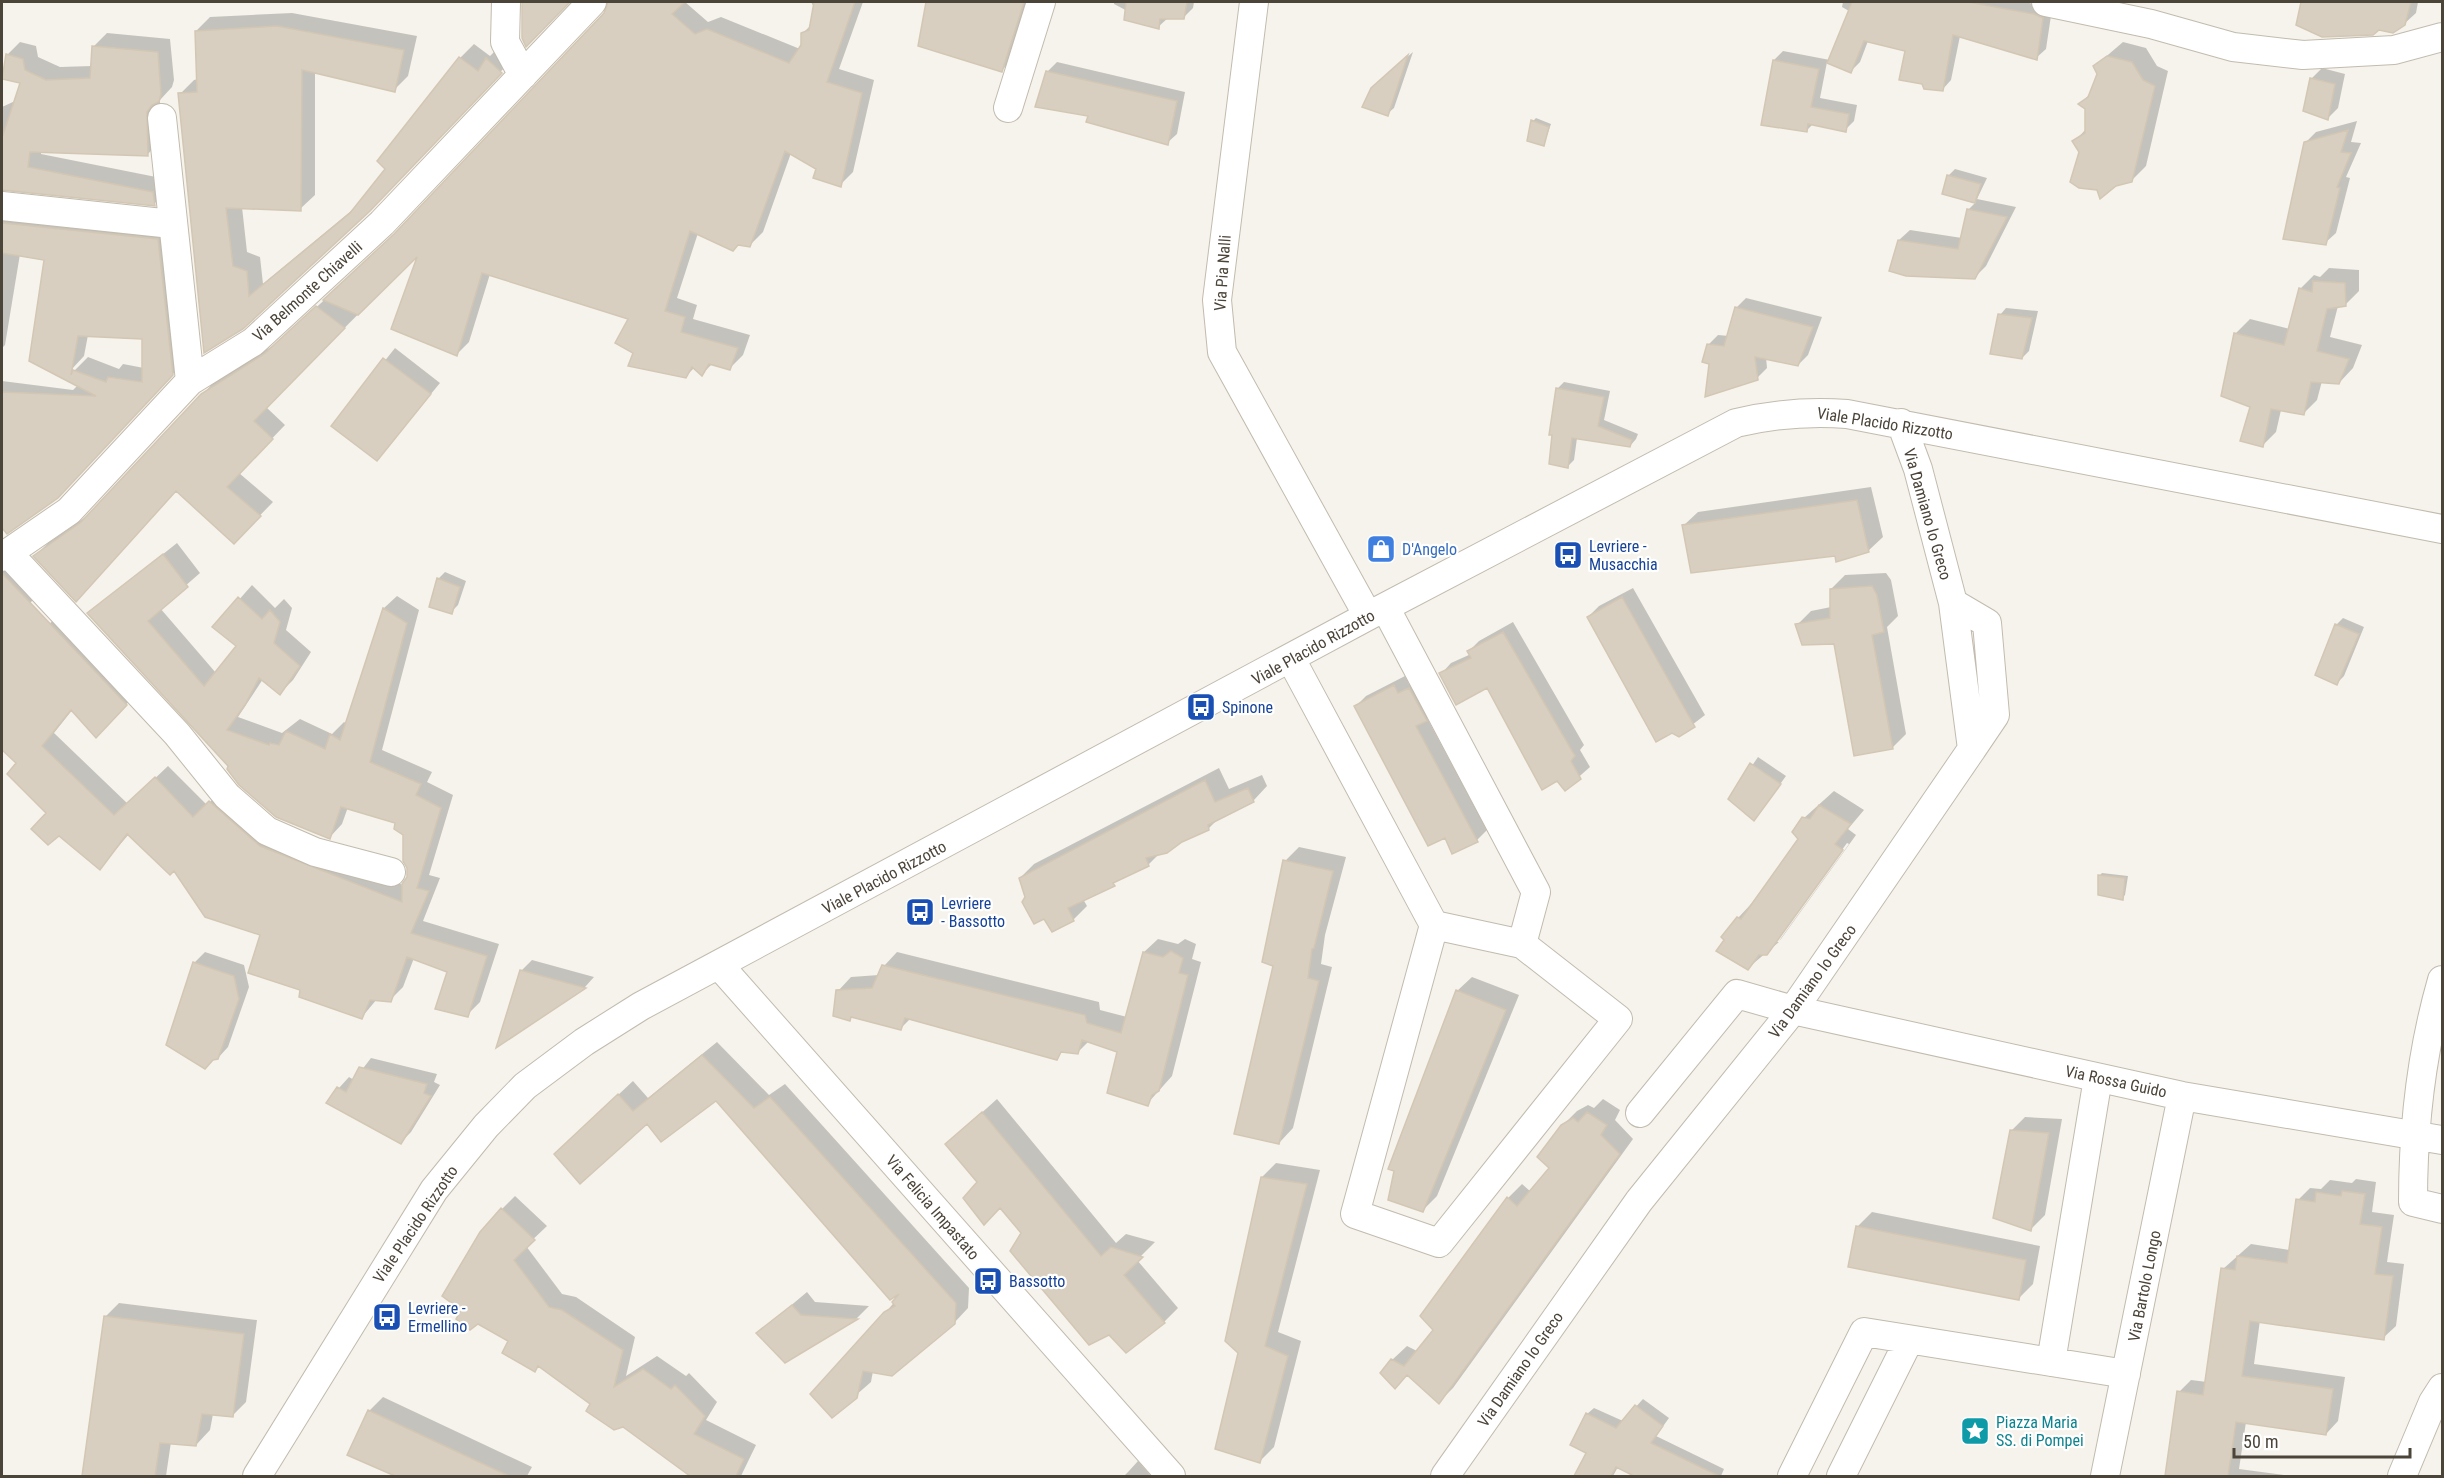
<svg xmlns="http://www.w3.org/2000/svg" width="2444" height="1478" font-family="'Roboto Condensed',sans-serif">
<rect width="100%" height="100%" fill="#f6f3ec"/>
<!-- shadow -->
<path fill="#0003" d="M524 2H570L527 44Z
M609 2H685L708 22 721 17 800 49 802 34 811 25 815 9 811 2H863L839 69 874 80 853 172 840 185 791 153 763 232 750 245 698 233 677 298 697 305 693 319 750 335 743 355 730 368 712 364 702 374 694 368 685 377 635 352 630 318 490 274 469 342 456 355 421 251 266 407 285 425 239 473 273 502 234 542 177 490 35 556 48 543 93 512 215 381 279 342 403 227 605 14Z
M928 2H1032L1015 57 1002 70 920 45Z
M1114 2H1194L1193 8 1183 18H1168L1158 27 1114 4Z
M1843 2H2026L2052 9 2046 49 2036 58 1960 36 1951 80 1942 90 1923 83 1907 49 1868 41 1860 62 1851 71 1827 62 1820 98 1857 105 1854 121 1845 130 1813 124 1806 131 1774 60 1783 51 1830 60 1849 11 1842 7Z
M2303 2H2418L2416 13 2404 24H2298Z
M292 13 417 36 408 76 394 90 315 72V195L300 209 242 207 247 252 260 257 263 284 357 206 387 169 460 58 474 44 490 56 501 45 506 66 369 210 242 328 180 94 194 80 198 79 196 31 210 17Z
M107 33 170 39 174 80 172 87 160 100V141L147 155 41 151V154L166 179 167 191 154 204 2 189V107L15 101 22 82 7 55 20 42 36 46 38 57 60 67 92 66 93 47Z
M2123 42 2146 48 2157 66 2168 71 2146 166 2131 181 2081 151 2074 142 2086 129V108L2080 104 2092 92 2099 74 2095 66Z
M1413 52 1394 108 1387 114 1380 81Z
M1057 62 1185 92 1177 134 1167 143 1089 115 1047 72Z
M2322 68 2345 74 2338 108 2328 118 2311 79Z
M1536 118 1551 124 1544 144 1533 121Z
M2357 121 2351 142 2361 143 2346 177 2350 178 2336 233 2325 243 2305 143 2316 132Z
M1955 169 1987 178 1977 199 2016 207 1986 266 1975 277 1899 240 1910 230 1962 238 1968 210 1976 202 1944 193 1949 175Z
M2 198 171 226 185 361 71 483 7 532 2 526V381L73 390 78 385 74 371 88 357 119 369 123 364 144 368V337L88 335 84 356 71 370 46 258 20 254 5 345 2 348Z
M2329 268 2359 270V291L2345 305 2338 306 2330 337 2362 345 2353 368 2339 383 2322 381 2317 400 2303 414 2281 410 2276 432 2262 446 2251 406 2223 395 2236 333 2250 319 2290 329 2300 289 2314 275 2320 277Z
M1746 298 1822 317 1808 355 1798 365 1766 357 1767 368 1757 378 1711 363 1708 345 1718 335 1729 336 1736 308Z
M2006 308 2038 311 2029 351 2022 358 2000 315Z
M395 348 440 383 377 459 333 426Z
M1564 382 1610 391 1604 420 1638 434 1636 439 1630 446 1577 438 1574 460 1568 466 1558 388Z
M1871 487 1883 537 1868 551 1837 554 1683 526 1698 512Z
M177 543 200 573 160 608 216 673 238 646 215 627 252 585 275 608 284 599 292 608 286 630 311 652 293 680 280 693 263 679 238 717 282 733 300 719 332 734 344 722 347 724 384 608 397 596 419 610 382 750 432 772 427 782 453 795 429 875 440 878 423 921 499 944 480 1002 467 1015 448 971 414 958 403 987 390 1000 377 999 362 1017 301 988 262 934 129 834 100 868 18 763 2 748V673L63 610 139 691 96 736 73 709 54 733 128 804 168 766 207 805 223 789 273 834 403 885 408 877 405 834 397 822 348 807 342 824 330 837 229 765 89 613Z
M2 566 46 589 2 627Z
M445 572 466 581 458 605 451 612 438 579Z
M1886 573 1891 580 1898 616 1887 627 1906 734 1892 748 1835 642 1797 625 1811 611 1831 607V589L1845 575Z
M1633 588 1705 715 1679 735 1672 731 1588 617 1599 606Z
M2343 618 2364 627 2344 676 2337 683 2336 625Z
M1513 622 1584 745 1580 750 1590 767 1565 789 1488 686 1441 674 1451 663 1471 654 1469 651 1479 641Z
M1405 676 1409 684 1420 679 1436 709 1427 718 1487 830 1477 840 1446 836 1356 706 1366 696Z
M1758 757 1786 776 1760 812 1730 798Z
M1219 768 1229 789 1262 775 1267 786 1254 800 1221 816 1208 829 1160 853 1148 865 1083 899 1087 906 1073 920 1045 917 1027 897 1020 878 1034 864Z
M1834 791 1864 810 1848 829 1856 835 1781 939 1779 941 1849 844 1847 843 1775 942H1779L1748 968 1738 918 1752 903 1800 839 1804 818Z
M1299 847 1346 857 1325 935 1321 964 1332 967 1293 1128 1279 1143 1275 965 1285 861Z
M2102 873 2128 876 2125 895 2122 898 2099 876Z
M1158 939 1178 944 1185 939 1196 944 1192 959 1201 962 1172 1076 1147 1104 1119 1051 1089 1041 1077 1053 1064 1050 1056 1058 911 1018 901 1028 853 1016 849 1020 838 991 851 977 879 975 884 966 897 952 1099 1002 1100 1010 1127 1017 1144 952Z
M205 952 244 965 249 987 228 1047 218 1058 167 1044 195 962Z
M532 960 594 977 585 987 499 1044 521 971Z
M1472 977 1519 995 1437 1196 1423 1210 1457 991Z
M717 1042 769 1095 785 1084 969 1288 968 1308 954 1323 873 1371 871 1382 832 1416 885 1313 905 1290 716 1099 648 1122 570 1140 633 1081 648 1098Z
M371 1058 437 1074 434 1082 440 1085 411 1132 400 1143 339 1088 349 1077 354 1080Z
M997 1099 1116 1243 1126 1234 1155 1242 1137 1260 1178 1308 1164 1322 1023 1233 947 1144Z
M1603 1099 1620 1110 1615 1120 1633 1139 1453 1388 1439 1402 1392 1360 1407 1346 1417 1351 1435 1329 1508 1198 1522 1184 1531 1192 1551 1168 1562 1126 1577 1111 1588 1105 1594 1108Z
M2025 1117 2062 1119 2045 1215 2031 1229 2011 1131Z
M1276 1163 1320 1170 1278 1332 1301 1341 1274 1447 1260 1461 1240 1352 1262 1177Z
M2356 1179 2376 1182 2372 1212 2394 1215 2387 1262 2404 1264 2396 1326 2383 1338 2260 1320 2254 1364 2345 1377 2338 1421 2326 1434 2246 1422 2239 1469 2292 1476H2168L2179 1392 2191 1380 2207 1382 2223 1269 2251 1244 2290 1250 2298 1200 2310 1188 2321 1189 2330 1180 2352 1183Z
M515 1196 547 1226 526 1246 562 1294 576 1297 635 1337 626 1376 657 1356 686 1376 689 1373 717 1402 706 1420 756 1445 741 1476H693L540 1365 535 1370 509 1341 502 1209Z
M1872 1212 2040 1246 2033 1284 2019 1298 1850 1266 1858 1226Z
M807 1292 815 1302 869 1306 857 1318 785 1361 758 1333Z
M119 1303 257 1320 246 1402 232 1416 213 1414 210 1430 196 1445 171 1442 166 1476H83L105 1317Z
M383 1397 532 1467 527 1476H396L349 1455 369 1411Z
M1643 1399 1669 1418 1656 1436 1724 1469 1721 1476H1638L1618 1467 1613 1476H1576L1589 1453 1587 1414 1594 1408 1623 1421Z
M1138 1461 1151 1476H1124L1128 1472Z"/>
<!-- building -->
<path fill="#d8cfc1" stroke="#d3c7b4" stroke-width="1.5" fill-rule="evenodd" d="M522 2H570L526 47 522 38Z
M608 2H685L672 14 695 34 707 29 789 63 801 45V33L809 30 814 2H855L827 82 862 93 841 187 813 178 816 169 785 151 750 247 738 245 733 251 690 231 665 311 685 317 681 332 738 348 730 370 709 364 702 376 692 367 686 378 628 366 633 353 615 343 628 319 482 273 457 356 391 329 417 257 358 315 323 300 394 234 604 13Z
M926 2H1024L1002 72 918 46Z
M1126 2H1187L1184 19H1160L1159 29 1124 20Z
M1852 2H1968L2034 14 2043 18 2037 60 1953 35 1943 91 1924 89 1922 84 1899 80 1905 51 1864 41 1851 73 1827 63Z
M2301 2H2411L2405 25 2393 33 2379 30 2373 35 2322 37 2296 25Z
M277 26 404 50 395 92 302 70 301 211 226 208 233 266 247 271 249 296 350 213 385 169 377 161 459 57 478 71 486 58 502 73 370 211 243 329 204 353 178 93 197 92 195 31Z
M92 46 158 52 161 94 159 102 152 105 147 112 148 156 30 152 28 167 153 192 155 206 2 190V138L20 83 2 79 6 54 23 59 25 70 46 80 90 78Z
M1408 55 1388 116 1362 107 1371 88Z
M2107 56 2132 62 2143 80 2155 86 2132 182 2116 186 2100 199 2097 190 2079 188 2070 182 2079 152 2072 141 2085 133V109L2078 104 2088 97 2097 74 2093 66Z
M1773 60 1819 69 1811 107 1849 114 1846 132 1808 124 1807 132 1761 125Z
M1046 71 1177 101 1168 145 1086 122 1088 116 1035 107Z
M2310 78 2335 84 2328 120 2303 111Z
M1531 120 1549 127 1544 146 1527 141Z
M2348 130 2341 152 2351 153 2337 187 2340 188 2326 245 2283 239 2304 142Z
M1947 175 1981 184 1975 203 1942 194Z
M1967 209 2007 217 1975 279 1906 276 1889 271 1898 240 1958 249Z
M2 223 158 239 173 375 58 498 7 534 2 528V392L96 396 29 361 44 260 2 253ZM78 336 142 339V382L108 377 106 382 73 370 71 375Z
M2313 281 2345 283 2346 306 2327 309 2317 351 2349 359 2339 384 2311 382 2304 415 2271 409 2263 447 2240 441 2250 407 2221 396 2234 333 2284 345 2299 288 2312 292Z
M316 306 345 328 254 421 273 439 227 487 261 516 234 544 176 491 76 602 33 556 81 522 201 394 264 354Z
M1735 307 1813 327 1798 366 1755 357 1758 380 1705 397 1709 364 1702 362 1707 344 1724 346Z
M1998 314 2032 318 2022 359 1990 354Z
M383 358 431 394 377 461 331 426Z
M1556 388 1604 397 1598 426 1632 440 1630 447 1572 438 1568 468 1549 464 1552 435H1549Z
M1857 500 1869 552 1836 562 1835 556 1691 573 1682 525Z
M163 554 188 587 148 621 204 686 236 646 212 627 238 597 262 619 270 610 280 622 274 643 300 666 280 695 259 678 245 705 227 730 269 745 270 743 279 745 286 731 325 749 330 734 340 740 383 608 407 623 370 762 421 784 416 795 441 808 417 888 429 891 411 933 487 956 468 1017 435 1009 447 972 407 957 391 1002 370 1000 362 1019 299 997 300 990 248 973 260 935 205 917 174 871 170 875 127 834 100 870 59 836 48 845 31 829 46 813 7 774 16 763 2 750V573L127 705 96 738 71 710 42 746 114 815 155 777 193 817 209 801 260 846 402 902V884L407 877V868L403 861V835L394 829 395 823 341 807 330 839 276 817 239 785 227 769 228 766 87 613Z
M437 578 460 587 452 614 429 607Z
M1872 586 1877 595 1884 632 1872 635 1893 749 1854 756 1834 644 1802 645 1795 624 1830 618V589Z
M1622 597 1695 727 1679 737 1672 733 1656 742 1587 617Z
M2335 624 2359 634 2337 685 2315 675Z
M1503 632 1575 756 1571 761 1581 779 1565 791 1557 781 1542 790 1487 688 1456 705 1439 673 1471 658 1467 651Z
M1394 685 1398 693 1409 688 1427 721 1416 726 1478 842 1452 854 1445 838 1428 846 1354 706Z
M1750 763 1781 784 1754 821 1728 799Z
M1205 780 1215 802 1248 788 1254 802 1208 825 1209 830 1182 842 1167 853 1146 858 1149 866 1113 883 1115 886 1068 908 1074 921 1052 932 1044 919 1034 924 1022 902 1025 897 1019 878Z
M1819 805 1851 824 1835 844 1843 850 1767 955H1759L1748 970 1716 951 1724 940 1721 937 1737 917 1741 919 1798 839 1792 832 1802 817 1810 819Z
M1283 860 1333 871 1314 948 1312 949 1308 978 1319 981 1279 1144 1234 1134 1273 966 1262 962Z
M2098 875 2125 878 2123 900 2098 895Z
M1171 951 1183 958 1179 973 1188 975 1159 1091 1152 1095 1148 1106 1107 1093 1117 1052 1082 1040 1078 1054 1061 1052 1057 1060 905 1018 901 1030 851 1017 850 1021 833 1016 836 990 872 988 882 965 1085 1015 1087 1023 1121 1033 1143 952 1163 957Z
M193 962 234 976 239 999 218 1059 213 1060 205 1069 166 1045Z
M520 970 586 988 496 1048Z
M1456 990 1506 1010 1423 1212 1388 1200 1394 1171 1388 1169Z
M702 1055 754 1108 770 1097 956 1303 955 1324 892 1376 863 1371 857 1398 832 1418 810 1394 884 1312 895 1306 892 1302 899 1294 890 1300 716 1101 661 1142 647 1124 580 1184 554 1154 618 1094 633 1111Z
M359 1067 427 1084 424 1093 431 1096 401 1144 326 1103 337 1087 346 1092Z
M982 1112 1101 1256 1111 1247 1143 1257 1124 1275 1165 1323 1126 1353 1109 1335 1089 1345 1010 1251 1021 1233 1000 1208 984 1225 963 1198 977 1182 945 1144Z
M1587 1112 1607 1125 1601 1135 1620 1154 1439 1404 1407 1375 1395 1389 1380 1373 1391 1359 1404 1366 1433 1330 1420 1316 1507 1197 1517 1206 1549 1168 1537 1157 1561 1125 1573 1118 1578 1122Z
M2010 1130 2049 1133 2031 1231 1993 1218Z
M1261 1177 1307 1184 1265 1346 1288 1356 1260 1463 1215 1449 1238 1353 1225 1341Z
M2342 1191 2365 1194 2360 1224 2382 1227 2375 1274 2393 1276 2384 1340 2250 1321 2242 1376 2333 1389 2326 1435 2236 1422 2228 1476H2165L2177 1391 2203 1395 2221 1268 2235 1270 2237 1256 2287 1263 2296 1199 2315 1202 2316 1192 2341 1196Z
M501 1208 535 1240 514 1260 549 1307 562 1310 623 1350 614 1387 643 1369 671 1389 675 1385 705 1416 694 1434 744 1459 736 1476H690L623 1427 614 1430 586 1411 590 1404 538 1366 535 1372 502 1353 508 1341 478 1324 470 1330 456 1319 461 1310 442 1296 480 1232Z
M1856 1226 2026 1260 2019 1300 1848 1267Z
M792 1305 801 1315 858 1319 785 1363 756 1333Z
M104 1316 244 1334 233 1417 202 1414 196 1446 160 1443 155 1476H82Z
M1635 1405 1663 1426 1651 1443 1719 1476H1634L1616 1467 1611 1476H1574L1586 1453 1570 1445 1586 1413 1616 1428Z
M368 1410 509 1476H395L347 1455Z"/>
<g fill="none" stroke-linecap="round" stroke-linejoin="round">
<!-- minor casing -->
<g stroke="#c2bbae" stroke-width="30">
<path id="minor" d="M506 2 505 42 523 75
M1254 2 1217 300 1222 352 1368 616
M2046 2 2151 24 2233 47 2303 55 2394 50 2442 37
M1008 108 1041 2
M162 118 190 381
M2 206 172 224
M8 553 177 734 227 796 267 831 315 852 391 872
M2 557 69 511 190 381 253 342 382 223 592 2
M1953 603 1987 623 1995 715 1972 749
M1385 607 1536 892 1522 944
M1291 659 1434 925 1522 944 1618 1019 1439 1243 1355 1214 1434 925
M719 965 1171 1476
M2442 980C2421 1053 2413 1126 2413 1202L2442 1209
M1640 1113 1737 994 1793 1010 2182 1096 2442 1140
M2051 1362 2098 1078
M257 1476 434 1190 486 1126 525 1086 584 1042 641 1006 1368 616 1736 423C1774 414 1808 411 1847 414L2442 529
M1445 1476 1639 1201 1793 1010 1972 749 1953 603 1918 469 1901 423
M1792 1476 1864 1332 2126 1374
M1841 1476 1909 1340
M2105 1476 2182 1096
M2402 1476 2433 1402 2442 1388"/>
</g>
<!-- minor -->
<use href="#minor" stroke="#fff" stroke-width="28"/>
</g>
<!-- icons -->
<defs>
<g id="shop-square" transform="scale(1.5)"><rect x="-9" y="-9" width="18" height="18" rx="4" fill="#3f7fe0" stroke="#fff"/><path d="M-5-2.5h2.3a2.7 3.5 0 0 1 5.4 0H5L5.5 6h-11ZM-1.5-2.5h3a1.5 2.3 0 0 0-3 0Z" fill="#fff"/></g>
<g id="bus-square" transform="scale(1.5)"><rect x="-9" y="-9" width="18" height="18" rx="4" fill="#1a4fb4" stroke="#fff"/><path d="M-5-6H5V4H4V6H2V4H-2V6H-4V4H-5ZM-3.5-4V0h7V-4ZM-3.5 1.2v1.5H-2V1.2ZM2 1.2v1.5H3.5V1.2Z" fill="#fff"/></g>
<g id="sight-square" transform="scale(1.5)"><rect x="-9" y="-9" width="18" height="18" rx="4" fill="#0f9aa8" stroke="#fff"/><path d="M0-6L1.8-2.2L6-1.7L2.9 1.2L3.7 5.4L0 3.3L-3.7 5.4L-2.9 1.2L-6-1.7L-1.8-2.2Z" fill="#fff"/></g>
</defs>
<g fill-rule="evenodd">
<use href="#shop-square" x="1381" y="549"/>
<use href="#bus-square" x="1568" y="555"/>
<use href="#bus-square" x="1201" y="707"/>
<use href="#bus-square" x="920" y="912"/>
<use href="#bus-square" x="988" y="1281"/>
<use href="#bus-square" x="387" y="1317"/>
<use href="#sight-square" x="1975" y="1431"/>
</g>
<g text-anchor="middle" stroke-width="4.5" stroke-linejoin="round" paint-order="stroke">
<!-- street labels -->
<g font-size="16" fill="#4b4439" stroke="#fff">
<text transform="translate(1222 273) rotate(-86)" y="6">Via Pia Nalli</text>
<text transform="translate(307 291) rotate(-42)" y="6">Via Belmonte Chiavelli</text>
<text transform="translate(1885 423) rotate(9)" y="6">Viale Placido Rizzotto</text>
<text transform="translate(1928 514) rotate(74)" y="6">Via Damiano lo Greco</text>
<text transform="translate(1313 647) rotate(-29)" y="6">Viale Placido Rizzotto</text>
<text transform="translate(884 877) rotate(-28)" y="6">Viale Placido Rizzotto</text>
<text transform="translate(1812 981) rotate(-54)" y="6">Via Damiano lo Greco</text>
<text transform="translate(2116 1081) rotate(12)" y="6">Via Rossa Guido</text>
<text transform="translate(933 1207) rotate(49)" y="6">Via Felicia Impastato</text>
<text transform="translate(415 1224) rotate(-56)" y="6">Viale Placido Rizzotto</text>
<text transform="translate(2144 1286) rotate(-79)" y="6">Via Bartolo Longo</text>
<text transform="translate(1520 1369) rotate(-55)" y="6">Via Damiano lo Greco</text>
</g>
<!-- transit labels -->
<g font-size="16" fill="#164399" stroke="#fff" text-anchor="start">
<text x="1589" y="552">Levriere -<tspan x="1589" dy="18">Musacchia</tspan></text>
<text x="1222" y="713">Spinone</text>
<text x="941" y="909">Levriere<tspan x="941" dy="18">- Bassotto</tspan></text>
<text x="1009" y="1287">Bassotto</text>
<text x="408" y="1314">Levriere -<tspan x="408" dy="18">Ermellino</tspan></text>
</g>
<!-- shop labels -->
<g font-size="16" fill="#366cbe" stroke="#fff" text-anchor="start">
<text x="1402" y="555">D'Angelo</text>
</g>
<!-- culture labels -->
<g font-size="16" fill="#0d838f" stroke="#fff" text-anchor="start">
<text x="1996" y="1428">Piazza Maria<tspan x="1996" dy="18">SS. di Pompei</tspan></text>
</g>
</g>
<!-- border -->
<rect width="2444" height="1478" fill="none" stroke="#4b4439" stroke-width="6"/>
<!-- scale -->
<path d="M2234 1448v9h176v-9" fill="none" stroke="#4b4439" stroke-width="3"/>
<text x="2243" y="1448" font-size="18" fill="#4b4439" stroke="#ffffff" stroke-width="4.5" paint-order="stroke">50 m</text>
</svg>
